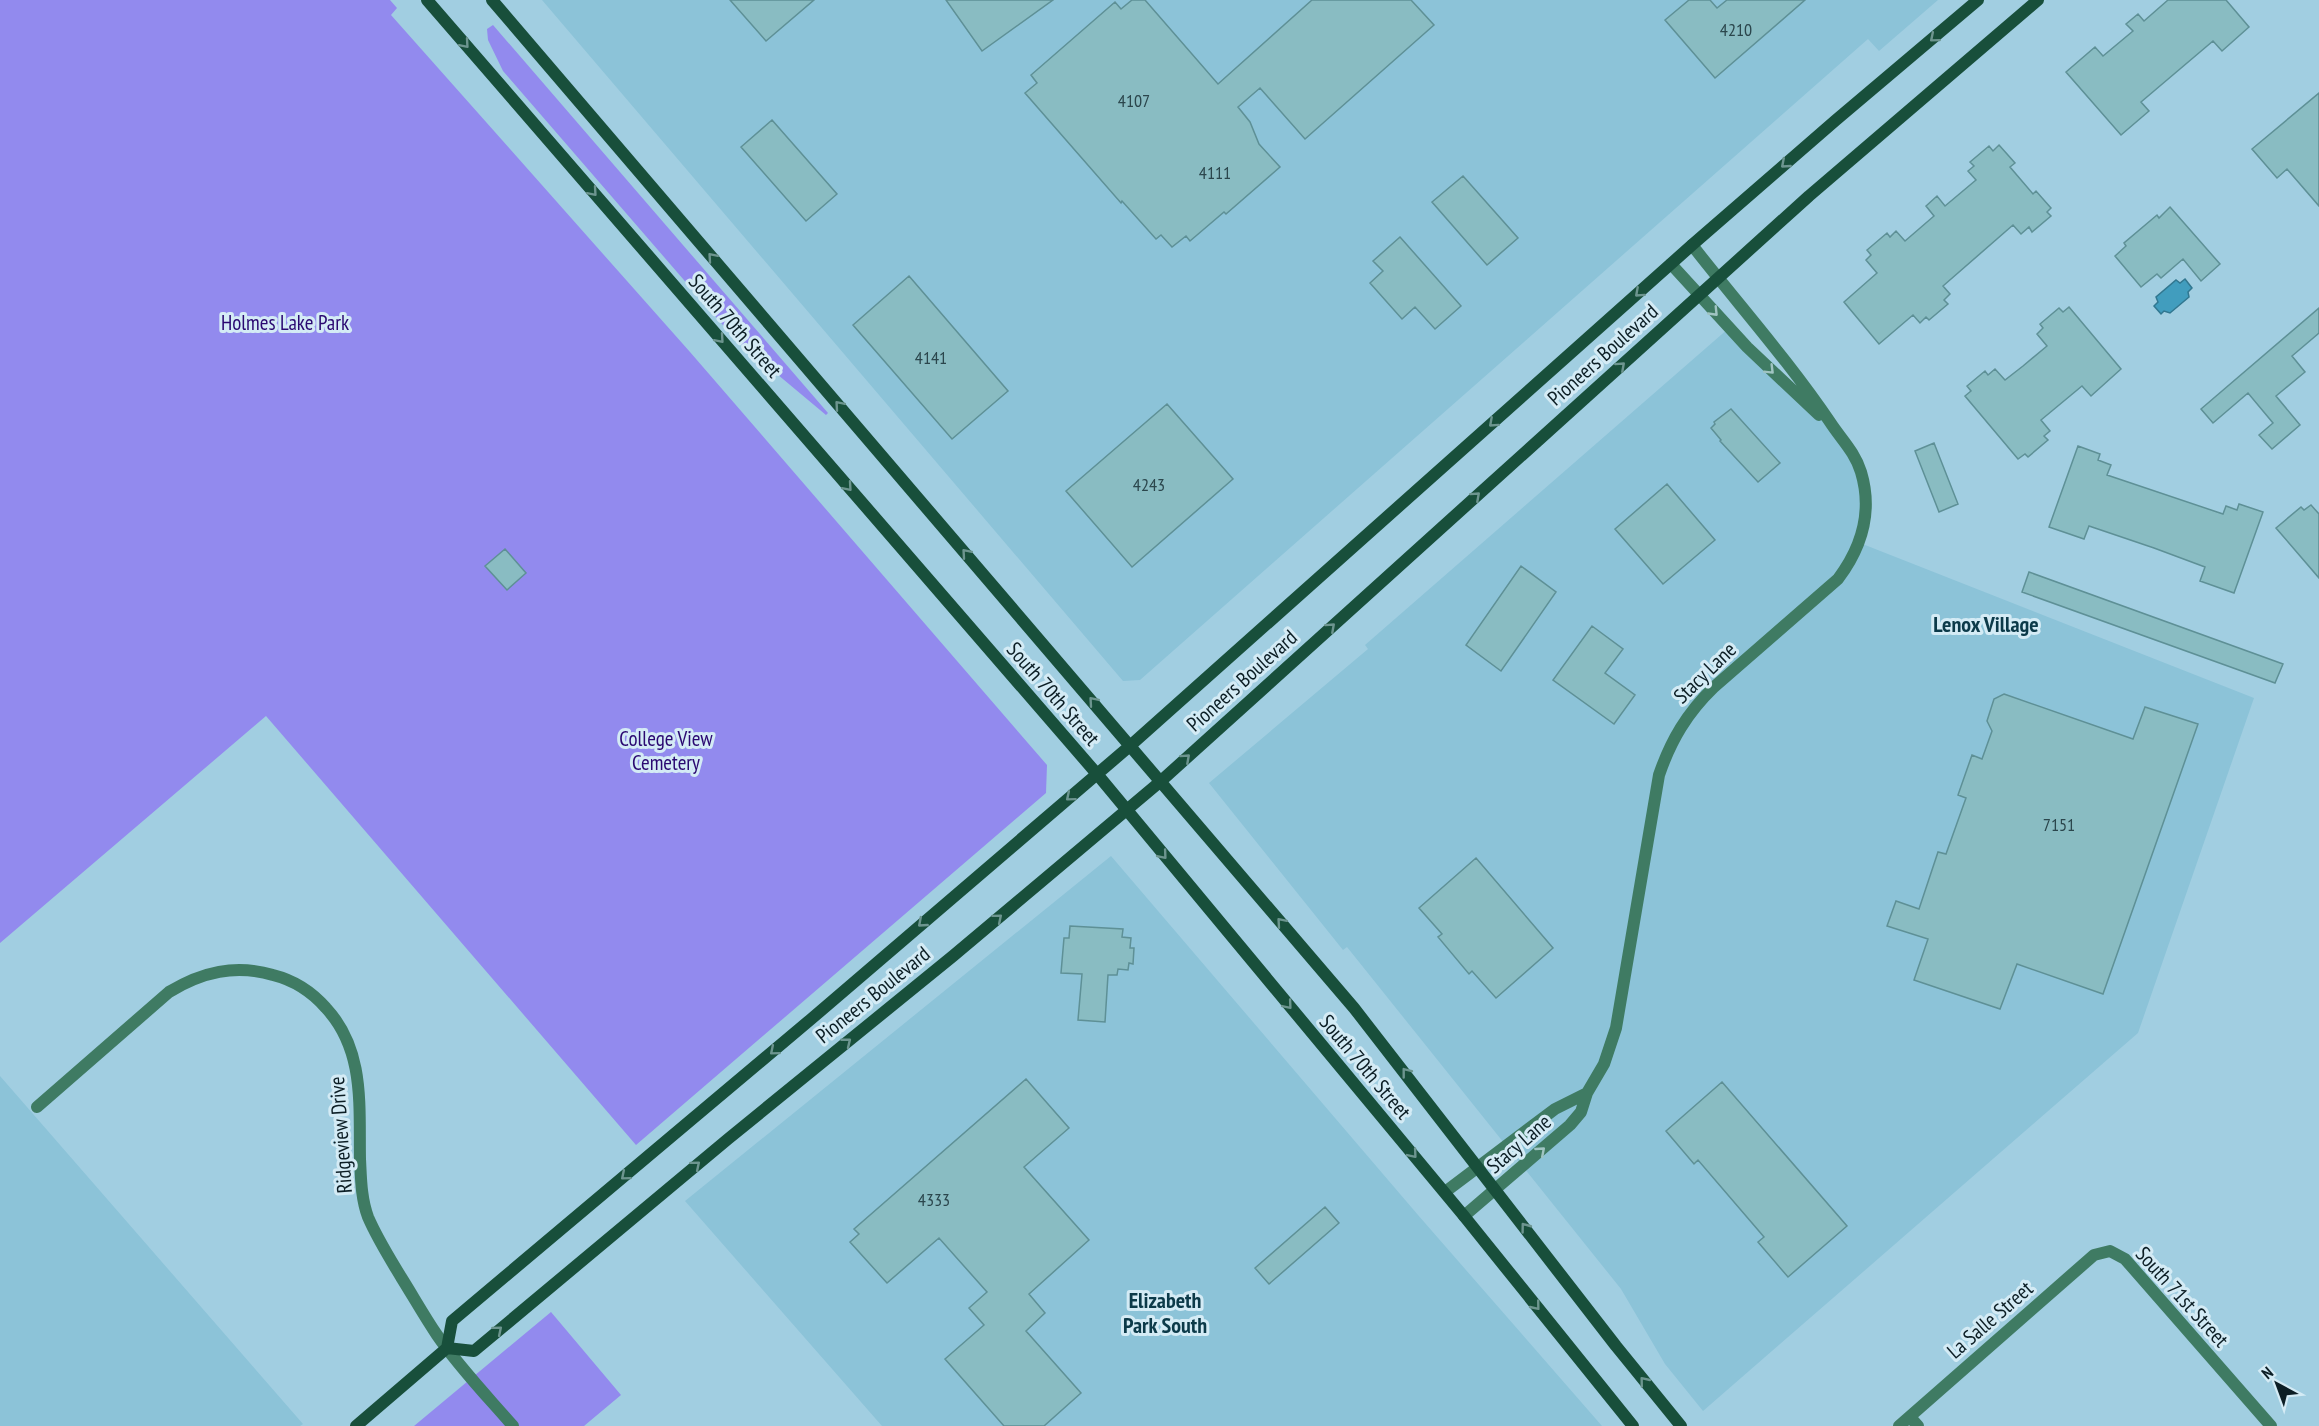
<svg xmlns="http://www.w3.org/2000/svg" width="2319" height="1426" font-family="'PT Sans Narrow',sans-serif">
<rect width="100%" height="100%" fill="#a1cee1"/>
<!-- built -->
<path fill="#8cc3d8" d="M542 0H1938L1879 51 1868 39 1140 680 1123 681Z
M1729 328 1834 428 1861 471 1860 543 2254 698 2138 1033 1703 1411 1665 1364 1621 1289 1347 947 1343 950 1209 783 1368 649 1365 645Z
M1111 856 1418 1215 1602 1426H882L685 1201Z
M0 1076 303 1424 300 1426H0Z"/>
<!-- green -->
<path fill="#928aee" d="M0 0H390L397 8 391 15 690 352 1047 765 1046 793 636 1145 266 716 0 943Z
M493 25 828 413 826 415 735 339 503 71 488 40 487 29Z
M551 1312 621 1395 584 1426H414Z"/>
<!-- water -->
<path fill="#419dbe" stroke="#317790" stroke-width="1.5" d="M2185 279 2192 288 2188 292 2189 297 2170 313 2164 311 2161 314 2154 306 2158 302 2156 297 2176 280 2180 283Z"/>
<!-- building -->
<path fill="#89bcc2" stroke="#5e9096" stroke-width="1.5" d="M730 0H814L766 41Z
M946 0H1053L982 51Z
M1132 0H1145L1218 84 1312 0H1411L1434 25 1305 139 1260 88 1238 107 1250 122 1259 144 1280 167 1226 214 1224 212 1190 241 1186 236 1172 247 1161 235 1156 239 1122 201 1121 203 1025 93 1037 83 1031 75 1115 2 1121 9Z
M1689 0H1710L1717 8 1727 0H1805L1715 78 1665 20Z
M2168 0H2226L2249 27 2222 51 2213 41 2141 102 2149 111 2121 135 2066 72 2095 47 2103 56 2133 31 2126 24 2138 14 2144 21Z
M2319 93V206L2287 169 2277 178 2252 149Z
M772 120 837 194 806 221 741 147Z
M1999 145 2015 163 2010 167 2033 194 2036 191 2051 208 2047 212 2051 216 2032 232 2029 227 2021 234 2013 225 1943 286 1950 294 1944 300 1948 304 1929 320 1926 317 1920 323 1913 315 1879 344 1844 302 1877 273 1866 260 1871 255 1867 250 1887 233 1890 237 1896 231 1905 241 1934 216 1926 206 1937 196 1945 206 1976 180 1968 171 1974 166 1970 162 1989 146 1993 151Z
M1463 176 1518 238 1487 265 1432 202Z
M2170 207 2220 264 2201 281 2183 259 2161 278 2157 274 2141 287 2115 256 2126 246 2124 243 2157 215 2159 218Z
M1400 237 1461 306 1435 329 1415 307 1402 319 1370 283 1383 271 1373 261Z
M909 276 1008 391 952 439 853 325Z
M2069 307 2121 369 2091 396 2082 386 2041 420 2050 431 2044 436 2048 440 2028 457 2025 454 2018 459 1965 396 1971 391 1967 386 1985 371 1988 375 1995 369 2005 380 2023 366 2047 346 2037 334 2043 328 2040 324 2059 308 2063 312Z
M2319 308V333L2292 356 2305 372 2276 396 2300 425 2272 449 2259 435 2273 423 2248 393 2213 423 2201 409Z
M1167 404 1233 479 1132 567 1066 491Z
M1731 409 1780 463 1758 482 1720 441 1721 440 1711 428 1715 424 1714 422Z
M1934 443 1958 504 1939 512 1915 451Z
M2078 446 2100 454 2098 460 2111 465 2107 475 2223 514 2226 506 2237 510 2239 504 2263 512 2234 593 2200 581 2205 567 2154 548 2089 526 2084 539 2049 527Z
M1667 484 1715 540 1663 584 1615 529Z
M2311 505 2319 514V578L2276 528 2301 507 2304 510Z
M505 549 526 573 507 590 485 566Z
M1521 566 1556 592 1501 671 1466 645Z
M2029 572 2283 664 2275 683 2022 592Z
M1592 626 1623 649 1605 673 1635 695 1614 724 1553 680Z
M2004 694 2133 739 2145 707 2198 724 2103 994 2017 964 2000 1009 1914 980 1928 939 1887 926 1896 901 1919 909 1938 852 1946 854 1966 798 1958 795 1972 755 1982 759 1992 731 1987 721 1994 699Z
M1476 858 1553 948 1496 998 1472 971 1469 974 1438 937 1442 934 1419 908Z
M1070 926 1123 929 1122 937 1131 938 1130 948H1134L1133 964 1129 963 1128 970 1118 969 1117 975H1108L1105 1022 1078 1020 1082 974 1061 973 1064 938H1069Z
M1026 1079 1069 1128 1024 1167 1089 1240 1029 1294 1045 1313 1026 1331 1081 1393 1044 1426H1004L945 1359 984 1325 969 1308 987 1292 939 1238 887 1283 850 1242 859 1234 854 1229Z
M1722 1082 1847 1226 1788 1277 1758 1242 1764 1237 1698 1160 1694 1164 1666 1131Z
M1325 1207 1339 1223 1269 1284 1255 1268Z"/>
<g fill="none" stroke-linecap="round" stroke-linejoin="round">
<!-- street -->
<path stroke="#3f7b63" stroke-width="12" d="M1671 264 1747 347 1819 415
M37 1107 169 992C202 972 235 964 273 975 293 980 312 992 326 1008 365 1050 359 1105 360 1159 361 1178 361 1198 368 1217 377 1238 389 1257 401 1277 413 1296 424 1316 437 1335 459 1367 487 1396 513 1426
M1445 1192 1555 1109 1587 1093
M1464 1216 1570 1125 1581 1112 1587 1093 1604 1064 1616 1028 1659 775C1671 740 1687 713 1714 687L1838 579C1862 547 1873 512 1861 472 1855 452 1841 439 1830 422 1788 360 1738 304 1692 245
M1910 1417 1918 1426
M1899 1426 2094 1255 2110 1251 2125 1259 2271 1426"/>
<!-- secondary -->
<path stroke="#184f3b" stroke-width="12" d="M427 0 1097 774 1464 1216 1633 1426
M492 0 1354 1008 1616 1346 1681 1426
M447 1348 474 1351 728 1139 953 956 1161 781 1809 196 2038 0
M356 1426 447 1348 452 1321 810 1020 1131 745 1692 245 1836 120 1978 0"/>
</g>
<!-- one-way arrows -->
<defs><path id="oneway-chevron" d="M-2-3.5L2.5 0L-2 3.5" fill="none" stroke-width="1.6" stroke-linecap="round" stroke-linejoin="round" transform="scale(1.5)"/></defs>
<g stroke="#6d958f">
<use href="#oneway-chevron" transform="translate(1934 38) rotate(140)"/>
<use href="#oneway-chevron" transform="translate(465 44) rotate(49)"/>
<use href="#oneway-chevron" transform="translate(1785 164) rotate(139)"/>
<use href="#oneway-chevron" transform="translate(593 192) rotate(49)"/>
<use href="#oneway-chevron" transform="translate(712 257) rotate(-131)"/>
<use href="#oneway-chevron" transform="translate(1639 293) rotate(138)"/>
<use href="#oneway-chevron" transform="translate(720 339) rotate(49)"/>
<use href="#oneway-chevron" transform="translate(1621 366) rotate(-42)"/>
<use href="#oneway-chevron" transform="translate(839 405) rotate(-131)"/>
<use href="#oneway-chevron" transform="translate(1493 423) rotate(138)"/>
<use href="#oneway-chevron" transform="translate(848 487) rotate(49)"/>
<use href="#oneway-chevron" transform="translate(1476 496) rotate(-42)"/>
<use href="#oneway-chevron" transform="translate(966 553) rotate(-131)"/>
<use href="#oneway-chevron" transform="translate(1331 627) rotate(-42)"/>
<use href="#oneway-chevron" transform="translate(1093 701) rotate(-131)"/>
<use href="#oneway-chevron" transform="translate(1186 758) rotate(-42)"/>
<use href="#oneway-chevron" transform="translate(1070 797) rotate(140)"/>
<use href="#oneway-chevron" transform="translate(1163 855) rotate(50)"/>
<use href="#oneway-chevron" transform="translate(998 918) rotate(-40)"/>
<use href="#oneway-chevron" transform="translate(1281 922) rotate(-131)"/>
<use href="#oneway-chevron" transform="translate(922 923) rotate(139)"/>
<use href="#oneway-chevron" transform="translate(1288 1005) rotate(50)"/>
<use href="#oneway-chevron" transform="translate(847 1042) rotate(-39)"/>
<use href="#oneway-chevron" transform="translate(774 1051) rotate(140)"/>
<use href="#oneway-chevron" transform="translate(1406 1072) rotate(-128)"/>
<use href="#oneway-chevron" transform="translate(1413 1154) rotate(50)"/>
<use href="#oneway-chevron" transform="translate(696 1165) rotate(-40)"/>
<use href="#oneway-chevron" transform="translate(625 1176) rotate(140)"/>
<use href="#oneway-chevron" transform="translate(1525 1227) rotate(-127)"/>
<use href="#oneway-chevron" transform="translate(1536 1306) rotate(51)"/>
<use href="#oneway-chevron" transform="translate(498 1330) rotate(-40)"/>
<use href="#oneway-chevron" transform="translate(1644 1381) rotate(-129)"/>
</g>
<g stroke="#a0c4c2">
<use href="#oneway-chevron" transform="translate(1714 312) rotate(46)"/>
<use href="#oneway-chevron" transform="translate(1770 370) rotate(45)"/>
<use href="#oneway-chevron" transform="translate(1541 1151) rotate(-41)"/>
</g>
<g text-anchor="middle" stroke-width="6" stroke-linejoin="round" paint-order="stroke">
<!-- number labels -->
<g font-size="18" fill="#2b464c">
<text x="1736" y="36">4210</text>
<text x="1134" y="107">4107</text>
<text x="1215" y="179">4111</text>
<text x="931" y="364">4141</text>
<text x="1149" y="491">4243</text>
<text x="2059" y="831">7151</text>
<text x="934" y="1206">4333</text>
</g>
<!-- park labels -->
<g font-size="21" fill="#2a0871" stroke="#d4ebf5">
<text x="285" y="330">Holmes Lake Park</text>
<text x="666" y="746">College View<tspan x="666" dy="24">Cemetery</tspan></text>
</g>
<!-- street labels -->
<g font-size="21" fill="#0c1e25" stroke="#d4ebf5">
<text transform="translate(735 326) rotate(49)" y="7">South 70th Street</text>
<text transform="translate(1603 355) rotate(-42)" y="7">Pioneers Boulevard</text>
<text transform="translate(1705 673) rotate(-44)" y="7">Stacy Lane</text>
<text transform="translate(1242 681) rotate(-42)" y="7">Pioneers Boulevard</text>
<text transform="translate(1053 694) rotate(49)" y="7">South 70th Street</text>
<text transform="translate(873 995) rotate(-39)" y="7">Pioneers Boulevard</text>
<text transform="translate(1365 1067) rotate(50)" y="7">South 70th Street</text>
<text transform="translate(341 1135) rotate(-94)" y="7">Ridgeview Drive</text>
<text transform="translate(1519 1144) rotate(-41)" y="7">Stacy Lane</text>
<text transform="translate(2182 1297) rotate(48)" y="7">South 71st Street</text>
<text transform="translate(1990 1320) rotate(-41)" y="7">La Salle Street</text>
</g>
<!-- neighbourhood labels -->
<g font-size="22" font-weight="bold" fill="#0c3a49" stroke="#d4ebf5">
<text x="1986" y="632">Lenox Village</text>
<text x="1165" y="1308">Elizabeth<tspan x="1165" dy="25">Park South</tspan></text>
</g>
</g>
<!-- north arrow -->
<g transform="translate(2277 1384) rotate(319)" stroke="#d4ebf5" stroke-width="4.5" paint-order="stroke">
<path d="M0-4.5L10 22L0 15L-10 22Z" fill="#0c1e25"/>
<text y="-9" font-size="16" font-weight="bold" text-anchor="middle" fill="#0c1e25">N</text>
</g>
</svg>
